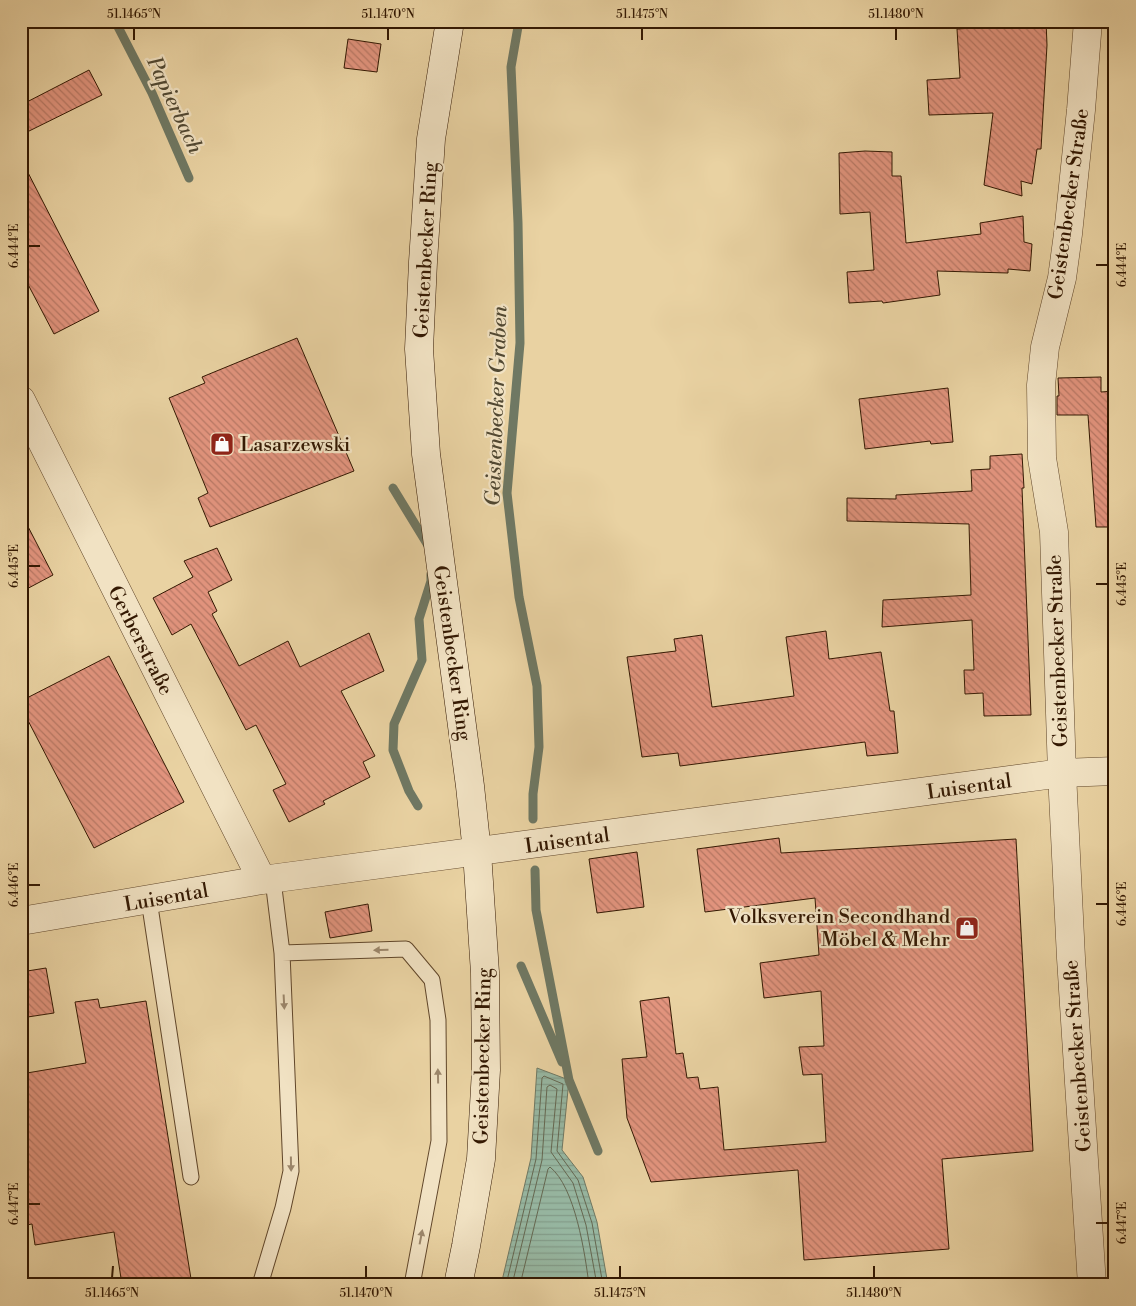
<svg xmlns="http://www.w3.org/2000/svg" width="1136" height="1306" font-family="'Libre Bodoni',serif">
<defs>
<pattern id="water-rules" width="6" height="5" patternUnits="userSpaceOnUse" patternTransform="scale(1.25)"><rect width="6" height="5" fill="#97b8a3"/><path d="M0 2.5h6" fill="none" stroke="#839d8b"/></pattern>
<pattern id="building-back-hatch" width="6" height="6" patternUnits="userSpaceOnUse" patternTransform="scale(1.25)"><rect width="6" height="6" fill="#e2947e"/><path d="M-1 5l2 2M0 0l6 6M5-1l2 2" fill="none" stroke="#b87865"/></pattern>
</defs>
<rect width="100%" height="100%" fill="#e9d2a2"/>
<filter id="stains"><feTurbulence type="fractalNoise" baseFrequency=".004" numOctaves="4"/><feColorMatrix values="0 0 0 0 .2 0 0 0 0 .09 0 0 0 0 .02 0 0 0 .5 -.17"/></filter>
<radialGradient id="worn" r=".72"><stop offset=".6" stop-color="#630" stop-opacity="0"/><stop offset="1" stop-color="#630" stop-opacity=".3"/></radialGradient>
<!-- water -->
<path fill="url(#water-rules)" stroke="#6f7863" d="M537 1068 569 1080 562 1150 583 1177 597 1222 608 1285H501L531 1158Z"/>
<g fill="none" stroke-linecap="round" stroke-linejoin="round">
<!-- shore -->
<path stroke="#656852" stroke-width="1" d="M506 1285 536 1159 542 1078 544 1076 563 1084 557 1151 578 1180 592 1223 603 1285
M512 1285 542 1160 547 1087 550 1085 557 1089 551 1152 573 1183 586 1225 597 1285
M520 1285 548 1169 550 1167C575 1187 585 1253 589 1285"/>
<!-- stream -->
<path stroke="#6f7863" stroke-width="9" d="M115 21 152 93 189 178
M519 21 511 67 518 223 520 343 507 493 519 597 537 686 539 747 533 794V819
M393 488 429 547
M418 806 409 791 393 750 394 724 422 660 419 619 431 581V574
M535 870 536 910 569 1080 598 1151
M521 966 562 1062"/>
</g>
<!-- building -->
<path fill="url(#building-back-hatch)" stroke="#331802" d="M1007 21H1046L1047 45 1041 149H1037L1032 184 1021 181 1022 196 984 185 993 113 929 115 927 80 960 78 957 29 1007 26Z
M348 39 381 44 377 72 344 68Z
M89 70 102 95 21 135V105Z
M865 151 892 152V176H901L906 243 981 234 980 223 1023 216 1024 242 1032 244 1030 271 1008 269V273L937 271 940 295 883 303 882 301 849 303 847 272 874 270 870 212 840 214 839 153Z
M21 159 99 311 54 334 21 271Z
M297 338 354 471 210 527 198 498 208 493 169 398 205 383 202 377Z
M1101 377V392L1115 391V527H1096L1088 415H1057V396H1059L1058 378Z
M948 388 953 442 931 444 930 441 865 449 859 399Z
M1022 454 1024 488H1022L1031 715 984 716 983 693 965 694 964 670H974L972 620 882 627 883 600 971 595 969 524 847 521V498L896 499V495L972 491 971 470 990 469V456Z
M21 513 53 575 21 592Z
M217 548 232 580 208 592 217 611 212 614 239 666 288 641 300 667 369 633 384 671 341 691 375 756 363 762 370 777 323 801 325 804 289 822 273 790 286 784 256 725 246 730 191 624 172 635 153 598 193 577 184 561Z
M826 631 829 659 881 652 890 711H894L898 753 867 756 865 742 680 766 678 753 642 757 627 657 676 651 674 639 702 635 712 707 794 696 786 637Z
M109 656 184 802 94 848 21 707V701Z
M779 838 781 853 1016 839 1033 1151 942 1159 949 1249 804 1260 798 1170 651 1182 627 1118 622 1059 647 1057 640 1001 669 997 676 1054 683 1053 687 1078 698 1077 700 1089 718 1087 724 1150 826 1142 822 1074 803 1075 799 1047 824 1046 821 991 764 998 760 963 819 955 815 898 705 912 697 849Z
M637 852 644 907 597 913 589 859Z
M368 904 372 931 330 938 325 912Z
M46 968 54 1013 21 1018V972Z
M98 999 100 1008 146 1001 192 1285H122L114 1232 35 1245 32 1224 21 1226V1074L86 1063 75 1002Z"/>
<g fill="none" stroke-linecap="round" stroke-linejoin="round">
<!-- lane casing -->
<g stroke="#60462a" stroke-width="17">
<path id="lane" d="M149 900 191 1177
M282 953 406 949 432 980 438 1020 439 1141 412 1285
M260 1285 283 1208 291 1171 282 953 273 880"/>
</g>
<!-- street casing -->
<g stroke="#60462a" stroke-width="29">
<path id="street" d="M1088 21 1081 110 1068 234 1062 278 1045 347 1041 385 1042 458 1054 532 1062 773 1071 958 1092 1285
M21 400 262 880
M21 921 262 880 1062 773 1115 771"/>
</g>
<!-- secondary casing -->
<g stroke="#331802" stroke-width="29">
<path id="secondary" d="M450 21 431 139 423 262 419 349 426 454 470 786 477 852 485 973 486 1070 481 1159 466 1246 458 1285"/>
</g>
<!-- lane -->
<use href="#lane" stroke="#f1e2c3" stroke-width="15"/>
<!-- street -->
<use href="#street" stroke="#f1e2c3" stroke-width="28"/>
<!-- secondary -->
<use href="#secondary" stroke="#f1e2c3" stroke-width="28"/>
</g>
<!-- one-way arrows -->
<defs><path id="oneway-solid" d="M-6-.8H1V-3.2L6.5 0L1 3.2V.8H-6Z" transform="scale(1.25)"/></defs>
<g fill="#9c876c">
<use href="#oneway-solid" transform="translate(381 950) rotate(178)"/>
<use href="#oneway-solid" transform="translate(284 1002) rotate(87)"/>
<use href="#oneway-solid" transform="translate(438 1076) rotate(-91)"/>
<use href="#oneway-solid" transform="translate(291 1164) rotate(89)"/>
<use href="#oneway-solid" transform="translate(421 1237) rotate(-79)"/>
</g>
<!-- ticks -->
<path fill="none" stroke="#331802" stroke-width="2" d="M134 40V28M388 40V28M642 40V28M896 40V28M28 246H40M1096 265H1108M28 566H40M1096 584H1108M28 885H40M1096 904H1108M28 1204H40M1096 1223H1108M112 1278 113 1266M366 1278V1266M620 1278V1266M874 1278V1266"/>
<!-- icons -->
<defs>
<g id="shop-square" transform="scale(1.25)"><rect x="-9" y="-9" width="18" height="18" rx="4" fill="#8f2418" stroke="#f1e2c3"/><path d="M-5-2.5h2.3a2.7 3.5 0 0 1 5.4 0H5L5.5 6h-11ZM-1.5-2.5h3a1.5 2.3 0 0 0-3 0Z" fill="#fff"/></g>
</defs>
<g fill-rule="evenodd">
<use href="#shop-square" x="222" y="444"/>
<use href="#shop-square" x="967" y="928"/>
</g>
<g text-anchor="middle" stroke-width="4.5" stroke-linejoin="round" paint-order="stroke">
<!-- street labels -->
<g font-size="20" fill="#331802" stroke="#f1e2c3">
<text transform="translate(1068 204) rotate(-82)" y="7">Geistenbecker Straße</text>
<text transform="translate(425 250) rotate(-87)" y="7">Geistenbecker Ring</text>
<text transform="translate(141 640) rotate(63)" y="7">Gerberstraße</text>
<text transform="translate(1057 651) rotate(-92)" y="7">Geistenbecker Straße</text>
<text transform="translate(453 653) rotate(82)" y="7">Geistenbecker Ring</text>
<text transform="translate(969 786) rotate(-8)" y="7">Luisental</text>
<text transform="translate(567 840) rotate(-8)" y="7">Luisental</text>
<text transform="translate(166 897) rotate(-10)" y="7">Luisental</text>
<text transform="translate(482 1056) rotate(-89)" y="7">Geistenbecker Ring</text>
<text transform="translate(1077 1056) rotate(-94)" y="7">Geistenbecker Straße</text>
</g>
<!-- poi labels -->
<g font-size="20" fill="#331802" stroke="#f1e2c3" text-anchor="start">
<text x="240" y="451">Lasarzewski</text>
<text x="950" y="923" text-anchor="end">Volksverein Secondhand<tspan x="950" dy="23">Möbel &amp; Mehr</tspan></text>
</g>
<!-- water labels -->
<g font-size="21" font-style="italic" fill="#514832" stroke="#f1e2c3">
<text transform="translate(175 105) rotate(65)" y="7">Papierbach</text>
<text transform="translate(496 406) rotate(-88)" y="7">Geistenbecker Graben</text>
</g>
</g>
<!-- margin -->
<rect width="1136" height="1306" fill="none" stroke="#e9d2a2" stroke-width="55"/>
<rect x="28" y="28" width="1080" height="1250" fill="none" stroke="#331802" stroke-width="2"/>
<g font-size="12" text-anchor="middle" fill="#331802">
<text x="134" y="18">51.1465°N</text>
<text x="388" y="18">51.1470°N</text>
<text x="642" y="18">51.1475°N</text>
<text x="896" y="18">51.1480°N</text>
<text transform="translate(14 246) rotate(-90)" y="4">6.444°E</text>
<text transform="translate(1122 265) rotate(-90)" y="4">6.444°E</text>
<text transform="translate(14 566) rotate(-90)" y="4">6.445°E</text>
<text transform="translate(1122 584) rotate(-90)" y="4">6.445°E</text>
<text transform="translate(14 885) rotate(-90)" y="4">6.446°E</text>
<text transform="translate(1122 904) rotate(-90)" y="4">6.446°E</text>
<text transform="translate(14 1204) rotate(-90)" y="4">6.447°E</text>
<text transform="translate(1122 1223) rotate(-90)" y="4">6.447°E</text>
<text x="112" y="1297">51.1465°N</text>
<text x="366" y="1297">51.1470°N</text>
<text x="620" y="1297">51.1475°N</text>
<text x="874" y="1297">51.1480°N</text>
</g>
<rect width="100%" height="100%" filter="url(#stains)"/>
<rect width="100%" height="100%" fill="url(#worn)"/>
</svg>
